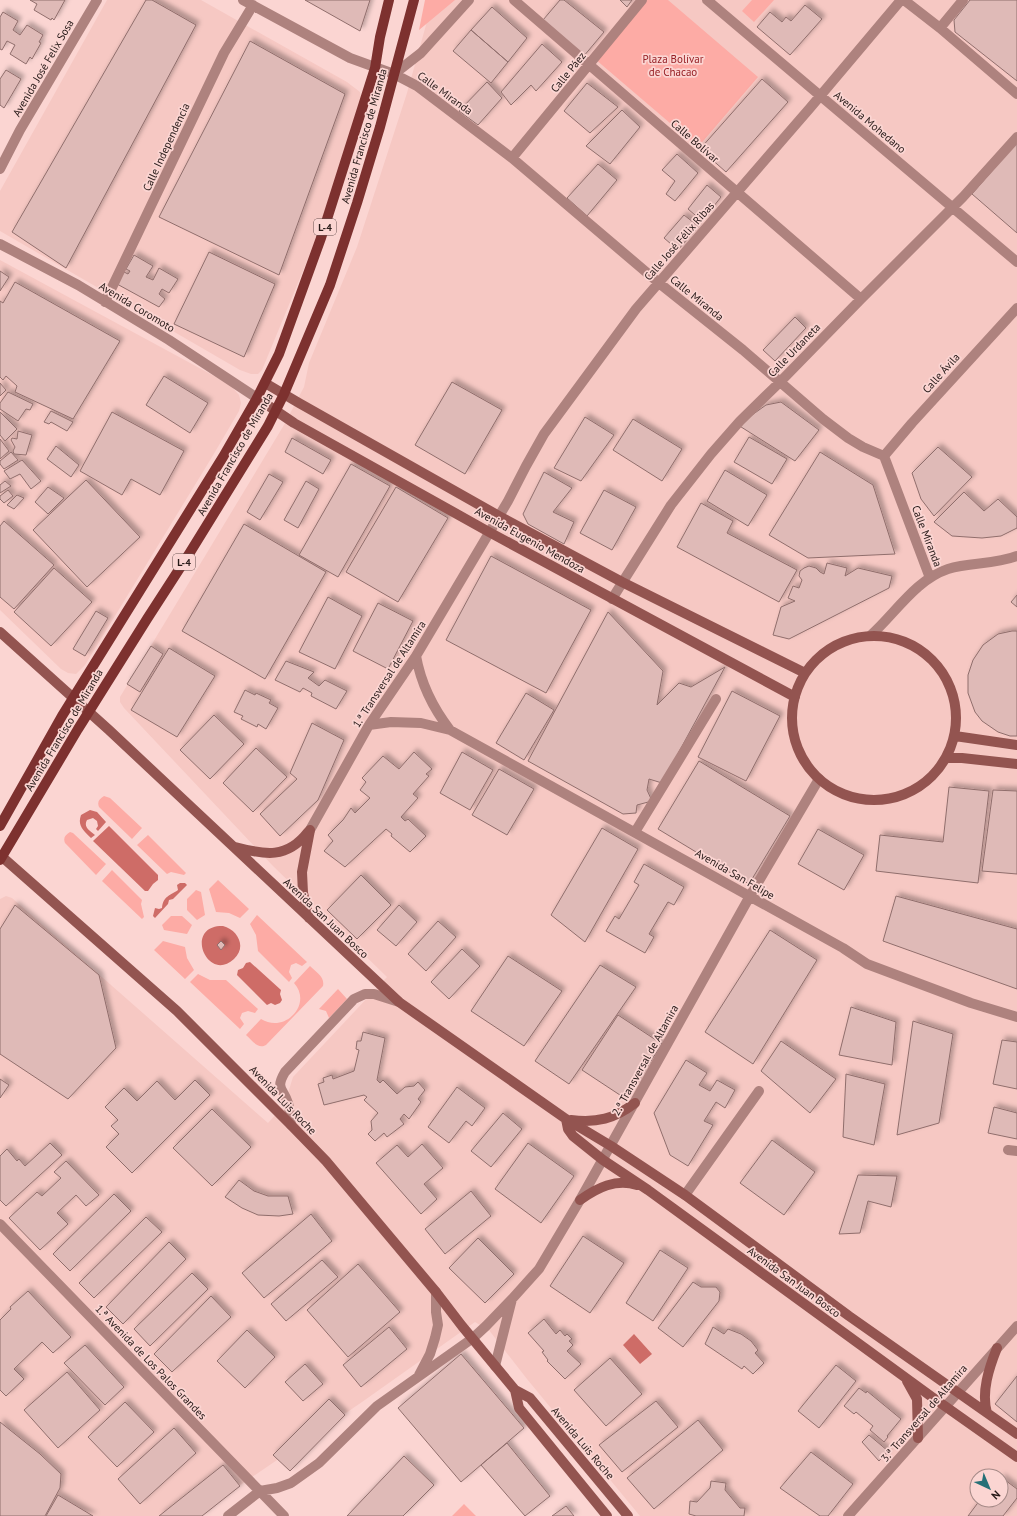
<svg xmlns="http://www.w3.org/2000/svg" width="1017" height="1516" font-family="'PT Sans',sans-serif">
<defs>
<filter id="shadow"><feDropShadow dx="3.5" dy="-3.5" stdDeviation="2" flood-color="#0004"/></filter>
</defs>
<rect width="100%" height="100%" fill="#fbd5d2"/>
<!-- built -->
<path fill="#f6c8c3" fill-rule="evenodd" d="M107 0H201L347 82 360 92 361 98 338 180 305 266 262 370 258 374H251L240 370 0 231V191Z
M433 0H1017V1516H640L527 1379 485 1325H480L475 1322 362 1402 195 1516H0V899L6 896 12 898 268 1123 290 1099 288 1093 293 1077 387 977 273 866 124 708 120 702V697L284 425 304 387 309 363 357 247 407 93ZM977 1476H1001V1500H977Z
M0 260 216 377 231 386 239 395 241 403 239 411 212 457 85 665 76 674 68 673 61 669 0 610Z"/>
<!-- green -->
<path fill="#fdaba5" d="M425 0H455L419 30Z
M645 0H668L758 77 698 147 595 59Z
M752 0H774L754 22 742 11Z
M104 796 110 798 142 828 132 839 99 807C97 802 99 799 104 796Z
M70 832 73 833 106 864 96 875 65 843C63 838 65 835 70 832Z
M148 835 186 873 184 875 171 872 167 874 137 845Z
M112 870 142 900 141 904 144 917 142 919 102 881Z
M218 880 249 909 240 918 229 913 216 912 209 889Z
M196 890 201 892 205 915 197 920 187 910V899Z
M257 915 307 962 302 966 296 963 291 965 289 972 292 978 289 982 258 951 256 935 250 924Z
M171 916H182L192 925 187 934 164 930 162 925Z
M163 941 185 947 187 958 194 970 185 979 154 950Z
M310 966C316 972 325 977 323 986L266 1045C258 1050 252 1040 246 1035L261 1019C285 1034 313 1004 294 983Z
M198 974 210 980H226L258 1009 255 1013 248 1011 242 1013 240 1018 244 1024 240 1029 190 982Z
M338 989 347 999 329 1018 326 1011 319 1009Z
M464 1504 476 1516H452Z"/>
<!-- water -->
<path fill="#ce6c67" d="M90 810 97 812 106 822 98 831 96 829 98 826 97 821 93 818 87 820C83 827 90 831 95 835L91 838C84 831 77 826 81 815Z
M109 826 158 875V880L153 884 148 891H145L93 841Z
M180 883H185L187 885 173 899 169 900 168 904 155 918 153 916 155 908 159 909 162 908C163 896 171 895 178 890L177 885Z
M223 926C238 930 247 947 234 959 207 984 183 925 223 926Z
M250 962 281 990 280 994 282 1000 280 1003 275 1005 271 1003 267 1005 237 975 238 970 243 968 246 963Z
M634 1334 652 1354 640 1364 623 1345Z"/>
<!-- building -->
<path fill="#dfbab7" stroke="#906e6c" filter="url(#shadow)" d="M30 0H65L54 20 52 18 51 20 34 10 37 4Z
M146 0H152L196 25 66 268 12 232Z
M305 0H370L360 31Z
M560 0H564L604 32 583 57 543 20Z
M620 0H632L627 7Z
M970 0H1017V81L955 32 954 20Z
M805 5 822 19 790 55 757 27 770 12 782 22 786 17 791 21Z
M492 7 527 38 508 62 471 30Z
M3 12 18 21 13 30 20 35 27 25 43 35 39 42 41 43 32 59 30 57 26 64 10 54 15 45 7 41 2 50 0 49V17Z
M471 30 508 62 491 83 453 51Z
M250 41 345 94 279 275 159 217Z
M542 44 562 62 536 91 531 85 511 105 501 92Z
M6 70 21 79 4 108 0 105V79Z
M762 79 788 102 726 172 700 149Z
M487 82 502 98 478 125 459 111Z
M587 83 618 107 590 133 564 111Z
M622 110 640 127 610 164 586 146Z
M1017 142V233L972 194Z
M677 154 698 173 675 201 666 194 675 181 662 170Z
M598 164 617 180 587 216 567 198Z
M707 185 721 197 702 221 688 209Z
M684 215 698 226 678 250 664 238Z
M209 252 275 284 244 357 174 324Z
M134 255 153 266 146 277 153 280 159 268 178 279 169 293 162 289 159 294 165 299 159 307 117 284 124 272 128 274 130 271 126 269Z
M0 271 9 277 0 291Z
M15 282 120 341 73 419 15 392 17 386 6 376 3 380 0 377V301L3 303Z
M795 317 806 328 775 361 763 350Z
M164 376 208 403 190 433 146 405Z
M452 382 502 410 465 474 415 445Z
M0 383 6 390 0 396Z
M8 392 33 404 30 410 26 409 18 421 0 409V403Z
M781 402 819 430 795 461 738 425 766 405Z
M51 411 73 422 67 431 51 422 49 424 44 422Z
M0 412 17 429 5 441 0 435Z
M112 412 184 451 160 495 131 479 122 495 80 471Z
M585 417 614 435 581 481 554 468Z
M633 419 682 449 662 481 613 450Z
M18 431 32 435 26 455 14 454 13 451 15 447 11 440 12 438 17 439Z
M749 437 787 459 772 484 734 462Z
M292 438 331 460 323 474 285 452Z
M0 439 9 451 0 459Z
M56 446 79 465 71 477 47 459Z
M938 447 972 477 934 516 921 499 912 473Z
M11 452 18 460 4 469 0 464V461Z
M820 452 873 485 895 554 808 558 769 535Z
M22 460 41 481 31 489 20 474 10 479 4 471Z
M351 464 390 486 338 577 299 555Z
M725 470 767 495 748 526 707 501Z
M544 472 572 488 553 512 574 522 564 544 528 524 523 514Z
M269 474 283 482 260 520 247 512Z
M86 480 140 537 87 587 33 530Z
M5 481 11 486 0 493V485Z
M306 481 319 489 298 528 284 520Z
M48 487 64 498 48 514 35 502Z
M396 487 448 518 398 602 346 572Z
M8 490 13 496 4 503 0 499V496Z
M604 490 636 507 612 550 580 533Z
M964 492 984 511 998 499 1017 517V528L1001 536 982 538 952 536 934 522Z
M17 495 24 498 14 509 7 505Z
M701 503 733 521 727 533 797 570 779 602 677 547Z
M4 521 54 565 14 609 0 597V526Z
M244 524 326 572 265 679 182 631Z
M491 556 591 610 546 693 446 640Z
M827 563 847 568 845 576 858 568 892 576 889 588 789 639 773 635 781 607 795 601 788 598 793 586 799 588 802 580 799 576 800 571 804 568 809 566 816 568 820 572 824 574Z
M54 568 92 602 51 646 14 612Z
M1017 595V607L1011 602Z
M328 597 362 616 335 669 299 652Z
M378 603 413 621 388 669 353 651Z
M96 611 108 618 85 656 73 649Z
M608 612 663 671 657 705 679 683 691 687 725 667 662 783 649 779 647 790 652 801 637 805 636 813 623 814 528 761Z
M1012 631H1017V736H1010L998 732 982 721 975 712 968 693V675L973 660 983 645 998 634Z
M151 646 163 654 140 692 127 684Z
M169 648 215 676 177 737 131 710Z
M286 661 314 672 308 678 319 686 325 680 347 691 336 709 311 696 312 693 303 688 300 692 275 680Z
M245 690 255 695 256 693 271 700 269 703 278 708 266 729 258 724 257 727 241 719 243 716 234 712Z
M732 691 780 716 746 781 698 757Z
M526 693 554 710 524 760 496 743Z
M214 715 244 744 210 779 180 750Z
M312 723 344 740 318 800 280 836 260 814 297 779 290 773Z
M256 748 287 777 253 812 223 783Z
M414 752 432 769 426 774 429 776 413 794 418 798 401 817 405 821 408 819 426 836 410 852 391 836 392 834 386 829 345 867 324 851 333 841 328 835 343 820 351 808 355 813 370 798 360 790 366 782 362 778 383 756 399 769Z
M462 752 493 770 470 810 440 793Z
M699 761 790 816 749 884 658 829Z
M499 769 534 789 507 835 472 815Z
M949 787 989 791 978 883 876 871 880 835 943 842Z
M993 790 1017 791V874L982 871Z
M602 828 638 849 585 942 551 915Z
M818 829 864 855 844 890 798 864Z
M644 864 684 887 674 905 668 902 649 934 654 937 645 953 606 931 615 916 619 919 639 885 634 882Z
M361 875 391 905 357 939 327 910Z
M896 896 1017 929V989L883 941Z
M15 905 99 975 116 1048 68 1099 0 1054V929Z
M399 905 417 922 396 946 377 930Z
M438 921 456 937 426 971 408 954Z
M770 930 817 960 753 1064 705 1032Z
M221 941 225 945 221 950 217 945Z
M462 949 480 966 449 999 431 982Z
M508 956 562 991 524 1046 471 1011Z
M600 965 636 987 569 1084 535 1061Z
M851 1007 896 1022 892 1065 839 1055Z
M618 1015 662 1044 626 1099 582 1070Z
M913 1021 953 1034 939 1123 897 1135Z
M363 1032 385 1038 377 1080 380 1083 383 1080 397 1094 405 1087 414 1086 418 1082 425 1090 418 1099 421 1102 409 1119 404 1114 400 1119 404 1124 387 1137 384 1133 375 1141 368 1134 372 1130 371 1121 378 1113 364 1100 367 1097 364 1095 324 1105 318 1084 324 1082 323 1078 332 1075 333 1079 354 1071 359 1050 356 1049 357 1041H361Z
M1002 1040 1017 1042V1089L993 1084Z
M781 1041 836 1079 810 1113 761 1071Z
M686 1060 707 1073 699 1085 710 1091 717 1080 735 1090 725 1108 716 1102 704 1121 713 1125 688 1166 670 1155 654 1113Z
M846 1074 885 1084 874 1145 843 1137Z
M0 1079 9 1085 0 1098Z
M195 1080 210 1095 132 1173 106 1147 119 1134 111 1126 118 1120 105 1107 124 1088 137 1101 157 1081 175 1100Z
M457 1087 485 1108 472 1126 466 1121 449 1143 428 1127Z
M994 1107 1017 1113V1139L988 1133Z
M212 1109 251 1147 212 1186 173 1148Z
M503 1113 522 1129 491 1167 471 1151Z
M772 1140 815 1172 784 1215 740 1183Z
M50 1143 62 1155 6 1206 0 1200V1156L7 1149 17 1161 19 1159 25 1166Z
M528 1143 574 1176 541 1223 495 1189Z
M422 1144 443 1168 424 1184 437 1199 421 1214 376 1163 397 1145 408 1157Z
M66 1161 99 1195 86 1206 76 1195 57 1213 68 1224 40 1250 9 1218 37 1192 42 1196 61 1178 54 1172Z
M858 1175 897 1176 891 1207 868 1201 860 1233 839 1234Z
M239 1180 254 1191 268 1196H288L293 1214 279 1216 258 1215 242 1208 225 1197Z
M471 1191 491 1216 445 1254 425 1229Z
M114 1194 131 1211 70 1271 53 1254Z
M311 1214 332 1241 264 1298 242 1273Z
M146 1217 162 1232 94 1298 79 1283Z
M583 1236 624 1263 590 1313 550 1286Z
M478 1238 514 1274 485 1303 449 1268Z
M169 1242 186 1259 123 1324 106 1307Z
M660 1250 688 1268 653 1321 626 1303Z
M322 1260 338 1277 286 1321 271 1304Z
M358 1264 400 1312 348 1357 307 1310Z
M192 1273 208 1289 150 1346 134 1329Z
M693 1282 701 1287H716L720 1292 719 1301 683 1347 658 1328Z
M28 1291 71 1337 53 1353 42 1342 14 1369 24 1379 6 1396 0 1390V1320L11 1309 10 1307Z
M211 1296 231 1317 172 1372 154 1354Z
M544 1319 556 1334 560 1330 565 1336 567 1334 572 1339 569 1341 573 1345 567 1351 581 1364 565 1379 547 1361 548 1360 542 1352 544 1351 528 1333Z
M389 1327 407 1349 361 1387 343 1365Z
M713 1327 724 1334 728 1329 741 1334 751 1341 758 1350 755 1353 764 1363 753 1374 744 1366 742 1369 705 1344Z
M247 1330 275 1357 245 1388 217 1361Z
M85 1345 124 1387 105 1405 64 1363Z
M461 1354 524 1428 461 1482 398 1408Z
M610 1358 642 1394 606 1426 574 1390Z
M305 1364 323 1384 303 1401 285 1382Z
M836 1365 856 1381 819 1428 798 1411Z
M67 1372 100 1410 58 1448 24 1410Z
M1017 1376V1422L995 1404Z
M859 1388 866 1393 867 1391 901 1419 887 1436 888 1437 884 1442 870 1430 873 1426 856 1412 854 1414 844 1406Z
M329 1399 345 1415 290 1471 273 1455Z
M656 1401 678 1427 622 1472 599 1445Z
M125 1402 154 1432 117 1467 88 1437Z
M698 1420 723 1450 654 1509 627 1478Z
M0 1422 40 1454 61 1474 60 1488 45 1516H0Z
M174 1428 196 1453 140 1504 118 1479Z
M869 1435 888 1451 879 1461 862 1442Z
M507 1443 550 1496 525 1516 481 1465Z
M811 1452 853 1484 828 1516H820L780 1488Z
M404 1456 434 1485 403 1516H347Z
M223 1465 240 1486 202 1516H159Z
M1001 1477 1017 1489V1498L1003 1516H968L980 1500H1001Z
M711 1481 726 1483 725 1490 740 1508H745L744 1516H696L689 1514 690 1501 697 1502 710 1488Z
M58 1495 93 1516H46Z
M566 1506 574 1516H552Z"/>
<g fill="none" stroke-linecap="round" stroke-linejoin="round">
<!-- street -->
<path stroke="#ae827e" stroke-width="10" d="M243 0 350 58 394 74 417 86 512 158 659 283 743 350 823 419 848 438 863 447 884 456 930 578
M514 0 861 299
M707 0 1017 262
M904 0 940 28 1017 94
M940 28 963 0
M394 74 421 53 469 0
M512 158 642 0
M0 169 20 130 97 0
M0 244 78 285 169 340 257 398
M105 302 224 53 253 5
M884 456 912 423 1017 308
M612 599 671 505 711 454 740 421 780 382 861 299 963 197 1017 137
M870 636C895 614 915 580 948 569 970 562 995 565 1017 556
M416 656C421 684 433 708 450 730
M369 725 391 722 421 723 450 730 843 948 867 964 971 1003 1017 1017
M310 830 369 725 416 656 508 501 526 466 544 434 636 309 810 108 901 0
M635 832 716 699
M291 1125C290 1118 290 1110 288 1103 283 1088 275 1089 285 1072L354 999 365 994H374L399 1002
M1008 1150 1017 1151
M685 1195 759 1091
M0 1224 284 1516
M495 1366 512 1299
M419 1375 430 1354 435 1338 438 1325 436 1312V1292
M228 1516 260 1491 277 1488 291 1483 319 1463 377 1406 473 1338 486 1326 512 1299 539 1269 580 1200 750 896 819 779
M848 1516 1017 1326"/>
<!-- secondary -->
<path stroke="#935450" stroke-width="10" d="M265 383 299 403 499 516 622 582 805 673
M257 398 294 423 489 532 795 697
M0 632 109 730 399 1002 566 1119 611 1146 685 1195 849 1316 1017 1434
M792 718a82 82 0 1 1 164 0a82 82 0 1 1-164 0Z
M955 736 1017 745
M946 758H962L1017 764
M235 847C265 855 287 859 308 832
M0 855 177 1011 291 1125 326 1161 436 1292 462 1326 515 1390 530 1398 628 1516
M309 918 303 893 302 872 310 830
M566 1119 568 1129 573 1136 603 1160 648 1190 932 1397 1017 1457
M571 1120C597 1123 614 1119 635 1103
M580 1200C597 1188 616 1178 637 1185
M907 1381 917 1399 918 1438
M515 1390 519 1408 607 1516
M987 1413C981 1392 989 1368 997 1348"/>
<!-- primary -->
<path stroke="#7d312f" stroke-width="10" d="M0 826 62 716 223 457 257 398 279 354 321 238 375 68 380 37 389 0
M0 860 78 729 147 619 189 554 268 426 284 394 330 285 357 203 380 127 414 0"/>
</g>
<g text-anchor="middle" stroke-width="3.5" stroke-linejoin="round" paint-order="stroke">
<!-- shield labels -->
<g fill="#fbd5d2" stroke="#66514f" stroke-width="1">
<rect x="314" y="219" width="22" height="16" rx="3"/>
<rect x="173" y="554" width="22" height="16" rx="3"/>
</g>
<g font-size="10" font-weight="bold" fill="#261917">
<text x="325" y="231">L-4</text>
<text x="184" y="566">L-4</text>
</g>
<!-- park labels -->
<g font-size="11" fill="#972025" stroke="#fbd5d2">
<text x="673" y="63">Plaza Bolívar<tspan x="673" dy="13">de Chacao</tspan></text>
</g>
<!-- street labels -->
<g font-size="11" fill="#261917" stroke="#fbd5d2">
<text transform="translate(43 68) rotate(-60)" y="4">Avenida José Felix Sosa</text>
<text transform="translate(568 72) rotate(-51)" y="4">Calle Páez</text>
<text transform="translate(445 93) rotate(36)" y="4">Calle Miranda</text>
<text transform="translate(870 122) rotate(40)" y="4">Avenida Mohedano</text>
<text transform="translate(364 136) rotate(-74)" y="4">Avenida Francisco de Miranda</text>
<text transform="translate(695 141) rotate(41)" y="4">Calle Bolívar</text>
<text transform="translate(166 147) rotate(-65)" y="4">Calle Independencia</text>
<text transform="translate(679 241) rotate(-49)" y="4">Calle José Félix Ribas</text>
<text transform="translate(697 298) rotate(39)" y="4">Calle Miranda</text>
<text transform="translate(137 307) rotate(31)" y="4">Avenida Coromoto</text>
<text transform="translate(794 350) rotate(-46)" y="4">Calle Urdaneta</text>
<text transform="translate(941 373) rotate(-48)" y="4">Calle Ávila</text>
<text transform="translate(235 454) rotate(-60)" y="4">Avenida Francisco de Miranda</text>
<text transform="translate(927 536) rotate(69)" y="4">Calle Miranda</text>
<text transform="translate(530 540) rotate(29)" y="4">Avenida Eugenio Mendoza</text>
<text transform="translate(389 674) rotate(-57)" y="4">1.ª Transversal de Altamira</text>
<text transform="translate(64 730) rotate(-59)" y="4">Avenida Francisco de Miranda</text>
<text transform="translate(735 874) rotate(30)" y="4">Avenida San Felipe</text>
<text transform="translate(326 918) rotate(43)" y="4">Avenida San Juan Bosco</text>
<text transform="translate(645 1060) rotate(-61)" y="4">2.ª Transversal de Altamira</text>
<text transform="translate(283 1100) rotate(46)" y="4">Avenida Luis Roche</text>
<text transform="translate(794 1282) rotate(36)" y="4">Avenida San Juan Bosco</text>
<text transform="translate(151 1362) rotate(46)" y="4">1.ª Avenida de Los Palos Grandes</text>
<text transform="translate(924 1413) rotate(-49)" y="4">3.ª Transversal de Altamira</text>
<text transform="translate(583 1443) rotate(50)" y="4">Avenida Luis Roche</text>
</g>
</g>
<!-- north arrow -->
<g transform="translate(989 1488) rotate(136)"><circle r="19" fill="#fbd5d2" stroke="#a68a87"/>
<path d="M0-3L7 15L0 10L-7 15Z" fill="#267077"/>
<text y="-6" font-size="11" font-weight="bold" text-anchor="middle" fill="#261917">N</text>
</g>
</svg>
